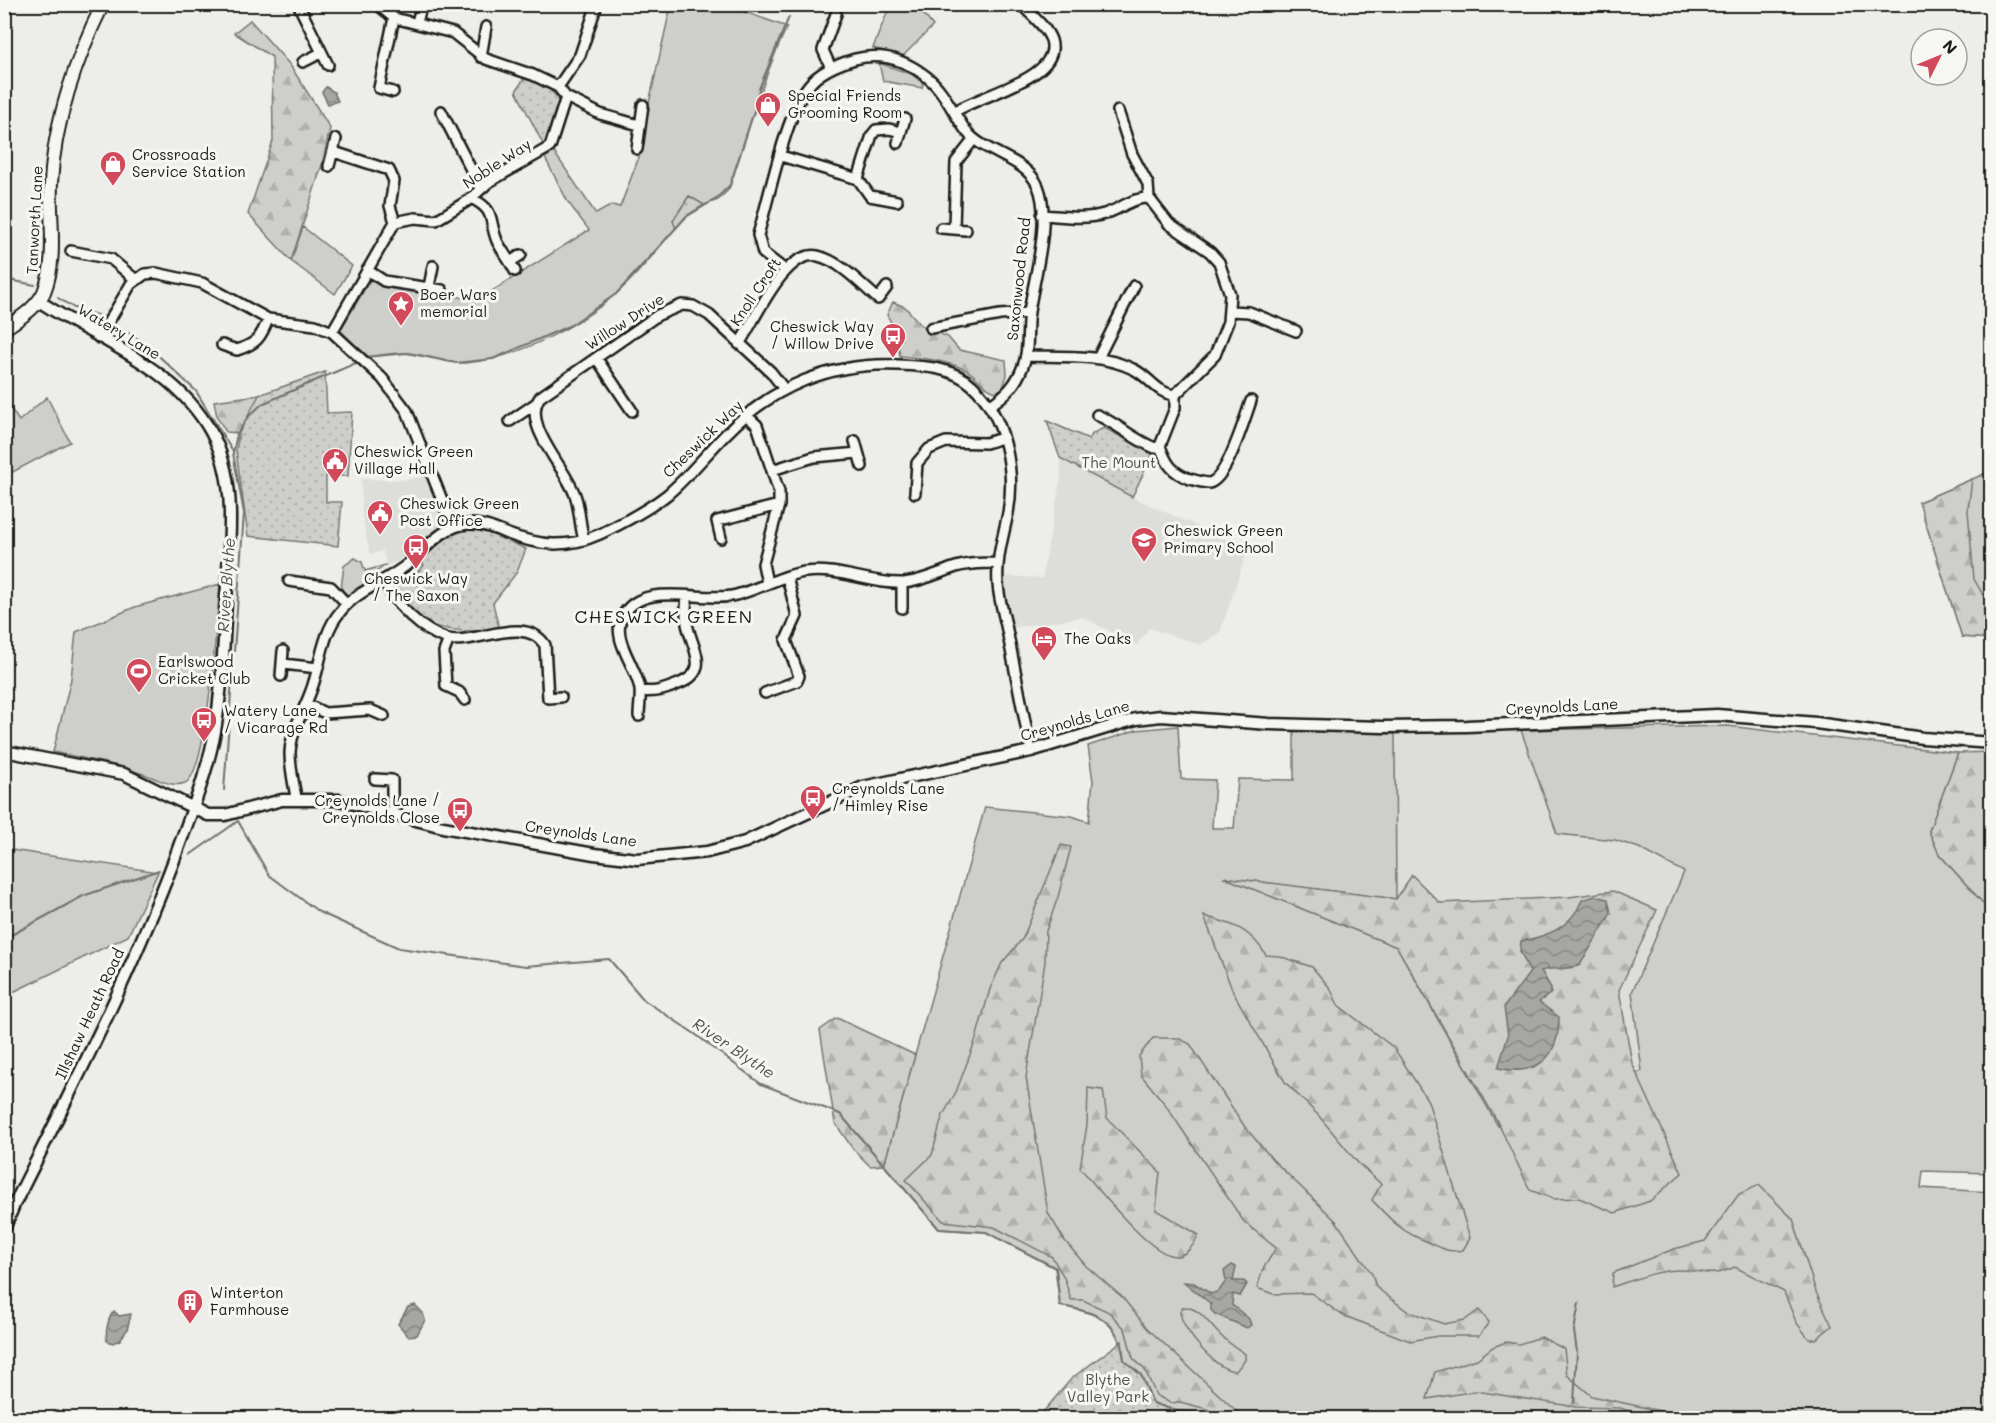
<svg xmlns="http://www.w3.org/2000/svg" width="1996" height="1423" font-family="Mali,sans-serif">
<defs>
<pattern id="forest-firs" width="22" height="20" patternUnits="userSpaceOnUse" patternTransform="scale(1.5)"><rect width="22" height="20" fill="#cececb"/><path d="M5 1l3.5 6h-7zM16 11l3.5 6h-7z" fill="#b0b0ae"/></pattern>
<pattern id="park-dots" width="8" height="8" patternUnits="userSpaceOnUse" patternTransform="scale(1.5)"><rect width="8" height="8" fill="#cececb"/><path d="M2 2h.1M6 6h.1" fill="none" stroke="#b0b0ae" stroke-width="1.8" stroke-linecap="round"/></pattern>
<pattern id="water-waves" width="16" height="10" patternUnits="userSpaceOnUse" patternTransform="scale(1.5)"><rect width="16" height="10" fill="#a6a6a3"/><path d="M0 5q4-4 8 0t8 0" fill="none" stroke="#868684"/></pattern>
</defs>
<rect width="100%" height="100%" fill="#edede9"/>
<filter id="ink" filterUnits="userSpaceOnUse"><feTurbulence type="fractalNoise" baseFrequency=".0167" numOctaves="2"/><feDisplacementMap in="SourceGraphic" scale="12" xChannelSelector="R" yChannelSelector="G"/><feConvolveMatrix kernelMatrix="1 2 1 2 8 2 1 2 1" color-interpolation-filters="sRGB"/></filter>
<g filter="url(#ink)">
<!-- built -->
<path fill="#ddddda" d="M1060 458 1132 497 1248 549 1220 632 1201 645 1149 628 1137 645 1082 617 1012 628 1003 576 1042 578 1061 477Z
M426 476 442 518 440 526 396 563 386 565 383 551 370 554 362 515 361 479 403 480Z
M1521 730 1557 834 1615 840 1639 848 1684 871 1632 992 1642 1071 1498 1127 1396 899 1395 734Z"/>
<!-- grass -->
<path fill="#cececb" stroke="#757574" stroke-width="1.5" d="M671 5H725L787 27C762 79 748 134 729 189L718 200 704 205 689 196 673 220 676 228C656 250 639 274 617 293 581 325 515 360 465 363 445 364 427 354 407 353 394 352 379 356 366 357L340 330 372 277 379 283 465 298 489 293 589 230 568 202 545 158 554 152 596 214 612 205 620 207 642 149 649 103Z
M890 5H916L933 26 903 56 873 48Z
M879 63 911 74 923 83 922 88 883 81Z
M303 227 352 266 335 294 291 261Z
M47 397 70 442 5 476V400L19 421Z
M1991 471V639L1962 637 1919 502Z
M355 558 362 562 365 571 386 565 376 572 377 578 347 596 341 588 344 566Z
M220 584C217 613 208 774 185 783 174 787 164 782 154 778 121 765 88 759 53 752L71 679 76 632 135 607Z
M1178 726 1181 779 1215 780 1212 828H1234L1238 779 1294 780V730L1395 734 1396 899 1226 878 1397 947 1498 1126 1642 1071 1632 992 1684 872 1639 848 1615 840 1557 834 1521 730 1728 726 1958 753 1929 831 1939 854 1991 912V1173L1923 1171 1921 1188 1991 1192V1418H1213C1197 1406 1167 1418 1149 1399L1141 1375 1124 1360C1119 1319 1096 1312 1060 1306L1055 1268 986 1232 939 1229 884 1165 985 807 1072 816 1089 822 1093 781 1088 746 1136 730Z
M5 849 158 872 128 936 5 996Z"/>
<!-- forest -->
<path fill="url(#forest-firs)" stroke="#757574" stroke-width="1.5" d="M250 20 290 65 330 128 322 165 291 261 248 214 273 141 272 57 234 33Z
M689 196 704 205 686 216 676 228 673 221Z
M893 302 905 307 921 325 948 337 959 350 1006 360 1007 375 1003 388 996 392C983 389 978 376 966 370 946 360 921 358 900 356L895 330 887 315Z
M325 372 239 433 226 432 217 417 214 401 259 395Z
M1972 479 1968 511 1974 579 1991 609V639L1962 637 1919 502Z
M1991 752H1992L1991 912 1939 854 1929 831 1958 753Z
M1061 845 1071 847 1058 897 1046 931 1045 962 1026 1077 1048 1213 1065 1241 1086 1266 1122 1297 1147 1328 1244 1418H1227L1207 1409 1180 1402 1170 1403 1156 1395 1145 1370 1133 1358 1125 1329 1109 1312 1083 1300H1071L1064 1277 1052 1257 994 1227 943 1221 906 1180 932 1155 942 1117 956 1092 976 1039 990 989 1002 963 1023 938Z
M1412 875 1440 903 1569 897 1613 891 1657 910 1619 990 1632 1063 1682 1173 1650 1201 1615 1213 1579 1198 1553 1199 1530 1190 1497 1121 1397 947 1223 877 1396 899Z
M1204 916C1233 924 1249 928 1266 955L1279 956 1312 967 1330 988 1338 1005 1394 1048 1428 1101 1470 1238 1463 1250C1447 1253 1442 1248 1428 1242 1401 1232 1391 1220 1372 1200L1381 1184 1358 1163 1318 1115 1285 1082 1233 992Z
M837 1018 915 1055 884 1165 870 1166 853 1149 835 1123 820 1030Z
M1153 1038H1178L1190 1044 1245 1127 1273 1160 1336 1221 1372 1274 1376 1287 1407 1311 1444 1324 1465 1320 1479 1310 1489 1322 1479 1336H1438L1410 1341 1342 1315 1311 1293 1273 1294 1257 1288 1263 1269 1276 1248 1244 1222 1165 1104 1141 1075 1139 1056Z
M1088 1088 1103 1090 1107 1118 1160 1172 1156 1210 1199 1235C1194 1244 1187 1256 1176 1256 1150 1257 1098 1187 1080 1168L1087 1125Z
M1759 1185 1793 1219 1816 1292 1832 1326 1816 1339H1809L1796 1322 1784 1292 1735 1267C1708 1279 1706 1270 1680 1270 1657 1270 1634 1280 1612 1287L1613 1273 1674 1249 1705 1241 1739 1194Z
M1183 1307C1201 1307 1209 1325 1221 1336 1228 1343 1237 1348 1245 1354V1360L1236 1371C1216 1371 1182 1330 1180 1312Z
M1541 1337 1564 1349 1567 1375 1592 1396 1660 1411 1679 1418H1651L1620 1408 1576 1407 1476 1391 1427 1399 1435 1372 1477 1359 1493 1347 1506 1342 1519 1344Z"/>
<!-- park -->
<path fill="url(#park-dots)" stroke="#757574" stroke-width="1.5" d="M525 77 549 89 559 99 557 112 544 146 516 91Z
M325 372 327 413 352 412 348 476H326V502H342L338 546 248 536 236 451 239 433 259 395Z
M1047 421 1089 439 1093 433 1104 428 1153 453 1132 497 1060 458Z
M470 528 497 536 526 549 517 572 493 603 499 629C456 633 415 634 395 587L397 582 410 580 424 565 421 561 446 537Z
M1122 1341 1124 1360 1141 1375 1153 1403 1179 1412 1208 1414 1213 1418H1038L1072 1378Z"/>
<!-- water -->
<path fill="url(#water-waves)" stroke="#6f6f6d" stroke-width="1.5" d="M326 87 334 92 338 101 328 104 322 92Z
M1595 896 1608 899 1611 913 1580 965C1567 971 1554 966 1541 971L1551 988V993L1539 1002 1559 1017C1559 1057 1538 1077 1498 1068L1508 1036 1504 1007 1530 972 1520 951 1521 941C1548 936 1571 928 1582 900Z
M1232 1265 1236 1267 1233 1281H1244L1247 1284 1240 1296 1233 1294 1232 1305 1249 1319 1251 1325 1247 1328 1215 1314 1211 1310V1304L1184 1282 1194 1283 1211 1294 1219 1291 1226 1281 1224 1271Z
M415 1305 423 1313 425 1320 417 1335 408 1336 398 1324 408 1307Z
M114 1311 119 1316 131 1314 127 1330 120 1340 113 1343 107 1341C105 1332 108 1317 114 1311Z"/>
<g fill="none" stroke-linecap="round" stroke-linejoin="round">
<!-- stream -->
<path stroke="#6f6f6d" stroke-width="2" d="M4 279 35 285
M58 298 74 308 103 317
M125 331 145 343 196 391 233 452
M366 357 407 353 456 363 493 359 571 325 616 294 686 217 716 199 730 185 755 108 759 89 789 17
M224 790 244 513 233 453 237 434 248 417 262 404 358 362
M190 855 238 821 269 875 319 912 399 948 526 966 609 959 644 1000 695 1034 761 1084 840 1114 939 1229 986 1232 1056 1268 1060 1306C1096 1312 1119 1319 1124 1360L1141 1375 1153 1403 1179 1412 1208 1414 1213 1418
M4 939 83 896 159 870
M1574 1403 1577 1352 1574 1331 1579 1303"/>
<!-- minor casing -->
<g stroke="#1c1c1c" stroke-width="14">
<path id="minor" d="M298 4 328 65
M377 4 394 18 453 33 486 59 533 75 558 87 566 97 600 114 639 125
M417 22 422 4
M481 57 486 27
M303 62 321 53
M831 68 823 50 836 14
M558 87 580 55 597 4
M393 92 379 88 394 18
M441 111 481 189
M1118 111 1132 154 1148 184 1149 198
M954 112C979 95 1063 78 1051 40 1046 26 1031 15 1021 4
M901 132 905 119
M637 149 643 105
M334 152 389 170 394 181 390 206 395 222
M781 156 858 179 872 135 876 130 889 129 901 132 898 143
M329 166 336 139
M858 179 870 196 897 201
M471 198C497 211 488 219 497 241 502 251 510 261 515 271
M941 228 966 230
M954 228 956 162 974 139
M71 251 111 259 136 280
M510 262 521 255
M367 270 384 281 442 290
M785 270 763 253 758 235C769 198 786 113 809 85 820 71 838 64 855 59 882 52 906 60 927 77 945 91 953 114 967 132 985 154 1026 158 1038 186 1052 220 1034 277 1029 312 1026 329 1030 349 1023 366 1016 385 1006 395 989 406
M429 287 433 266
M1230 311 1249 312 1296 331
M931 328 1000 315 1028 313
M332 332 395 222 415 218 436 220 469 200 489 182 550 147 566 97
M99 338 131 284 145 274 156 273 202 283 268 319 315 325 332 332 382 378 407 411 453 528
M739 344C755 321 785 248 818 256 840 261 862 285 878 299L887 287
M222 345 237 350C256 344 261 338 268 319
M1026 356C1061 357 1100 353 1133 369 1149 376 1157 394 1175 395L1215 355 1228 322 1230 294 1219 262 1210 252 1169 224 1149 198C1132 197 1120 210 1104 214 1085 220 1062 216 1042 215
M1098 358 1134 286
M597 359 632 411
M1175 395V408L1160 446C1166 463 1172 473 1190 479 1195 480 1203 483 1209 483 1227 480 1245 417 1251 401
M1097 415C1118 424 1134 440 1155 448L1160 446
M747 416 757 425 779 492V505L763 564 767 583
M510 421 535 404
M855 441 862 466
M772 470 814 457 858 453
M915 493 917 463 929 449 946 442 986 443 1002 438
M721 538 717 521 779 505
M584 540C580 526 580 512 576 498 568 469 520 425 540 397L658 315 682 305 693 306 709 315 771 372 784 389
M289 581 331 587 347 604
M384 581C395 604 422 632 448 639 475 645 525 614 545 645L548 698 561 697
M902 583V608
M449 639 444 652 446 686 459 692 465 700
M283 664 318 668
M281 676 283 651
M640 691C654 693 664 690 676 685 712 672 693 651 687 624 685 615 686 605 687 596
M765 693 797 681 799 676 786 640 797 616 787 577
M306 704 325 713 370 710 384 716
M639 716C639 708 641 698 640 689 636 666 611 639 622 617 642 578 704 604 736 595 760 589 781 575 805 572 839 567 872 585 904 583 923 581 938 573 956 567 969 563 983 563 997 563
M375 779 392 780V812
M296 798C294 784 290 768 290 753 291 729 306 708 313 685 321 661 323 632 340 612 358 589 387 582 409 563 427 548 442 526 468 524 481 523 493 528 505 533 539 546 567 549 600 534 623 523 648 510 668 494 690 475 707 453 727 433 773 386 832 362 898 365 923 366 952 367 972 385 1005 415 1016 471 1008 513 1003 538 996 558 998 584 999 601 1005 618 1008 635 1016 674 1023 713 1031 751"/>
</g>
<!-- tertiary casing -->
<g stroke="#1c1c1c" stroke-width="15">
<path id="tertiary" d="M4 751 124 774 208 815H225L282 800H339L443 827 594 854 637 859 707 852 745 842 863 787 1031 751 1136 719 1161 716 1269 724 1383 727 1467 726 1717 715 1816 723 1923 738 1992 743
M4 1229 14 1205C71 1091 129 979 174 860 189 818 207 775 215 731 223 683 224 633 227 585 230 534 237 479 211 432 175 366 98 341 39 301"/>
</g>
<!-- secondary casing -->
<g stroke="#1c1c1c" stroke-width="16">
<path id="secondary" d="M4 329C18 319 37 308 44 292 58 257 49 219 51 183 54 123 76 58 103 4"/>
</g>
<!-- minor -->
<use href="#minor" stroke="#f6f6f2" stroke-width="9"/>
<!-- tertiary -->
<use href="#tertiary" stroke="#f6f6f2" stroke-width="10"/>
<!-- secondary -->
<use href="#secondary" stroke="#f6f6f2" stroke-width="12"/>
</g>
</g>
<!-- icons -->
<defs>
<g id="shop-pin" transform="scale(1.35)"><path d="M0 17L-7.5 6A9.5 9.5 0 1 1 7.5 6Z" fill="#d1495b" stroke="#f6f6f2"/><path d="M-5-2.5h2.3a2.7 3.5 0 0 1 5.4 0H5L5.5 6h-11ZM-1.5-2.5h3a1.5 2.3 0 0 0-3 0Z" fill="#fff"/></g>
<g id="sight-pin" transform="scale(1.35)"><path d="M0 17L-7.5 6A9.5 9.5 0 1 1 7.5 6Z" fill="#d1495b" stroke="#f6f6f2"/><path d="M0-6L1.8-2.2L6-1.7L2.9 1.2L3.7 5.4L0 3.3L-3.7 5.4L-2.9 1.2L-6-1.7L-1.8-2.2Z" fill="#fff"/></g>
<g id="bus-pin" transform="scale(1.35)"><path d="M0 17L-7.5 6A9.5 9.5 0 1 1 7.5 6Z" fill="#d1495b" stroke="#f6f6f2"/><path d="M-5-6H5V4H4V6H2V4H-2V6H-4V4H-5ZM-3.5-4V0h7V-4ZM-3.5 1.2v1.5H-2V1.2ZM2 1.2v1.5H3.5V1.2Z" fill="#fff"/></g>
<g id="civic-pin" transform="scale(1.35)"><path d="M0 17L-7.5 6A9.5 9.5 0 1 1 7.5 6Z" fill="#d1495b" stroke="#f6f6f2"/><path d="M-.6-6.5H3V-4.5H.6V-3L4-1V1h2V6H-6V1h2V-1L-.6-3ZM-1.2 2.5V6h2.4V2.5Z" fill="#fff"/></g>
<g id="school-pin" transform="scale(1.35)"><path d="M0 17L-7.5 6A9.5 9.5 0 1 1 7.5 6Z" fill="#d1495b" stroke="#f6f6f2"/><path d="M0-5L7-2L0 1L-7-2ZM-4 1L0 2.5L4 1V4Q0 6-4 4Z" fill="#fff"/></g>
<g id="hotel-pin" transform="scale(1.35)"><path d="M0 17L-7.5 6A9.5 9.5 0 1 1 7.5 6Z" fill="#d1495b" stroke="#f6f6f2"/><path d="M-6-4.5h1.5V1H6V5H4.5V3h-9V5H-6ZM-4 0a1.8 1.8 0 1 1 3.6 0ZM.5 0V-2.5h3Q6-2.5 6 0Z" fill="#fff"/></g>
<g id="stadium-pin" transform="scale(1.35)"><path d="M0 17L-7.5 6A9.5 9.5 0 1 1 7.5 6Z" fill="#d1495b" stroke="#f6f6f2"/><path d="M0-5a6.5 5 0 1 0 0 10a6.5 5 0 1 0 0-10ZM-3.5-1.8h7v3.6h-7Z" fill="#fff"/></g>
<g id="building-pin" transform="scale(1.35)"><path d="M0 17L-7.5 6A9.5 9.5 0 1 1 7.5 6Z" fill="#d1495b" stroke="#f6f6f2"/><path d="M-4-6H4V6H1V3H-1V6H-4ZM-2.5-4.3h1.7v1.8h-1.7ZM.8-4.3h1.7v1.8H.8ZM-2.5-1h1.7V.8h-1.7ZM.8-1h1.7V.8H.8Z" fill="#fff"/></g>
</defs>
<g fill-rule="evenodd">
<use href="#shop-pin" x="768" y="105"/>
<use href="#shop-pin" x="113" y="164"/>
<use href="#sight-pin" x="401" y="304"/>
<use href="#bus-pin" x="893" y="336"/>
<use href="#civic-pin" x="335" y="461"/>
<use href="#civic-pin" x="380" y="513"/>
<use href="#school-pin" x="1144" y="540"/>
<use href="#bus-pin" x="416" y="547"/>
<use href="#hotel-pin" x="1044" y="639"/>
<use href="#stadium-pin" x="139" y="671"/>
<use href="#bus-pin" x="204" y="720"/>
<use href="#bus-pin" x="813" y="798"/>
<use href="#bus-pin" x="460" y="810"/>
<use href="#building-pin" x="190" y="1302"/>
</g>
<g text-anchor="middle" stroke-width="6" stroke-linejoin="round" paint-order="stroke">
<!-- poi labels -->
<g font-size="15" fill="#1c1c1c" stroke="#f6f6f2" text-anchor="start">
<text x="788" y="101">Special Friends<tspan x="788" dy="17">Grooming Room</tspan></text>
<text x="132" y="160">Crossroads<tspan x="132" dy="17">Service Station</tspan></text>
<text x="420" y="300">Boer Wars<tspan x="420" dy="17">memorial</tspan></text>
<text x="874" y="332" text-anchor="end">Cheswick Way<tspan x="874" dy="17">/ Willow Drive</tspan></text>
<text x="354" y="457">Cheswick Green<tspan x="354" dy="17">Village Hall</tspan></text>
<text x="400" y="509">Cheswick Green<tspan x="400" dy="17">Post Office</tspan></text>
<text x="1164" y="536">Cheswick Green<tspan x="1164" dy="17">Primary School</tspan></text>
<text x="416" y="584" text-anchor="middle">Cheswick Way<tspan x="416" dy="17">/ The Saxon</tspan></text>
<text x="1064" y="644">The Oaks</text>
<text x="158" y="667">Earlswood<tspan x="158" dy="17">Cricket Club</tspan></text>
<text x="224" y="716">Watery Lane<tspan x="224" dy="17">/ Vicarage Rd</tspan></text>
<text x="832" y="794">Creynolds Lane<tspan x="832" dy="17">/ Himley Rise</tspan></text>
<text x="440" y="806" text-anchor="end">Creynolds Lane /<tspan x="440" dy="17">Creynolds Close</tspan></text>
<text x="210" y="1298">Winterton<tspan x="210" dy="17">Farmhouse</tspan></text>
</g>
<!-- street labels -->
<g font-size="15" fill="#1c1c1c" stroke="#f6f6f2">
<text transform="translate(497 164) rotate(-33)" y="5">Noble Way</text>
<text transform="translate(35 220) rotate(-87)" y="5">Tanworth Lane</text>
<text transform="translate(1019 279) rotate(-84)" y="5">Saxonwood Road</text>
<text transform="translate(756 292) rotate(-56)" y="5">Knoll Croft</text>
<text transform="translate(625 322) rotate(-33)" y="5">Willow Drive</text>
<text transform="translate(119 332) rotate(31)" y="5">Watery Lane</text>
<text transform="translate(703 439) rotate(-44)" y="5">Cheswick Way</text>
<text transform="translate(1562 707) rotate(-3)" y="5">Creynolds Lane</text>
<text transform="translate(1075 721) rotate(-16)" y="5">Creynolds Lane</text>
<text transform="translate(581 834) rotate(8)" y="5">Creynolds Lane</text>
<text transform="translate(90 1014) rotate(-65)" y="5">Illshaw Heath Road</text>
</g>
<!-- park labels -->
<g font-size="15" fill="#515151" stroke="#f6f6f2">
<text x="1119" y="468">The Mount</text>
<text x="1108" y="1385">Blythe<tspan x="1108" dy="17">Valley Park</tspan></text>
</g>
<!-- water labels -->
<g font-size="16" font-style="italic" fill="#535352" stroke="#f6f6f2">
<text transform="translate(226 585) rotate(-86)" y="6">River Blythe</text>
<text transform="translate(734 1048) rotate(34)" y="6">River Blythe</text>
</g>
<!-- quarter labels -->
<g font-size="18" letter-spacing="1.5" fill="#1c1c1c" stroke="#f6f6f2">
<text x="664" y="623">CHESWICK GREEN</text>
</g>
</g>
<!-- margin -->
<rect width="1996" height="1423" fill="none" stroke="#f6f6f2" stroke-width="24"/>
<rect x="12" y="12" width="1972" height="1399" fill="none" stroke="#1c1c1c" stroke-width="2" filter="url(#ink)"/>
<!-- north arrow -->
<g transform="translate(1939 57) rotate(47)"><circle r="28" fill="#f6f6f2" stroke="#9f9f9c" stroke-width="1.5"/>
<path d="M0-4.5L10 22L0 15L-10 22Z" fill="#d1495b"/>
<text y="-9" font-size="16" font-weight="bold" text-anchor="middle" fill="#1c1c1c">N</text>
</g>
</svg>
